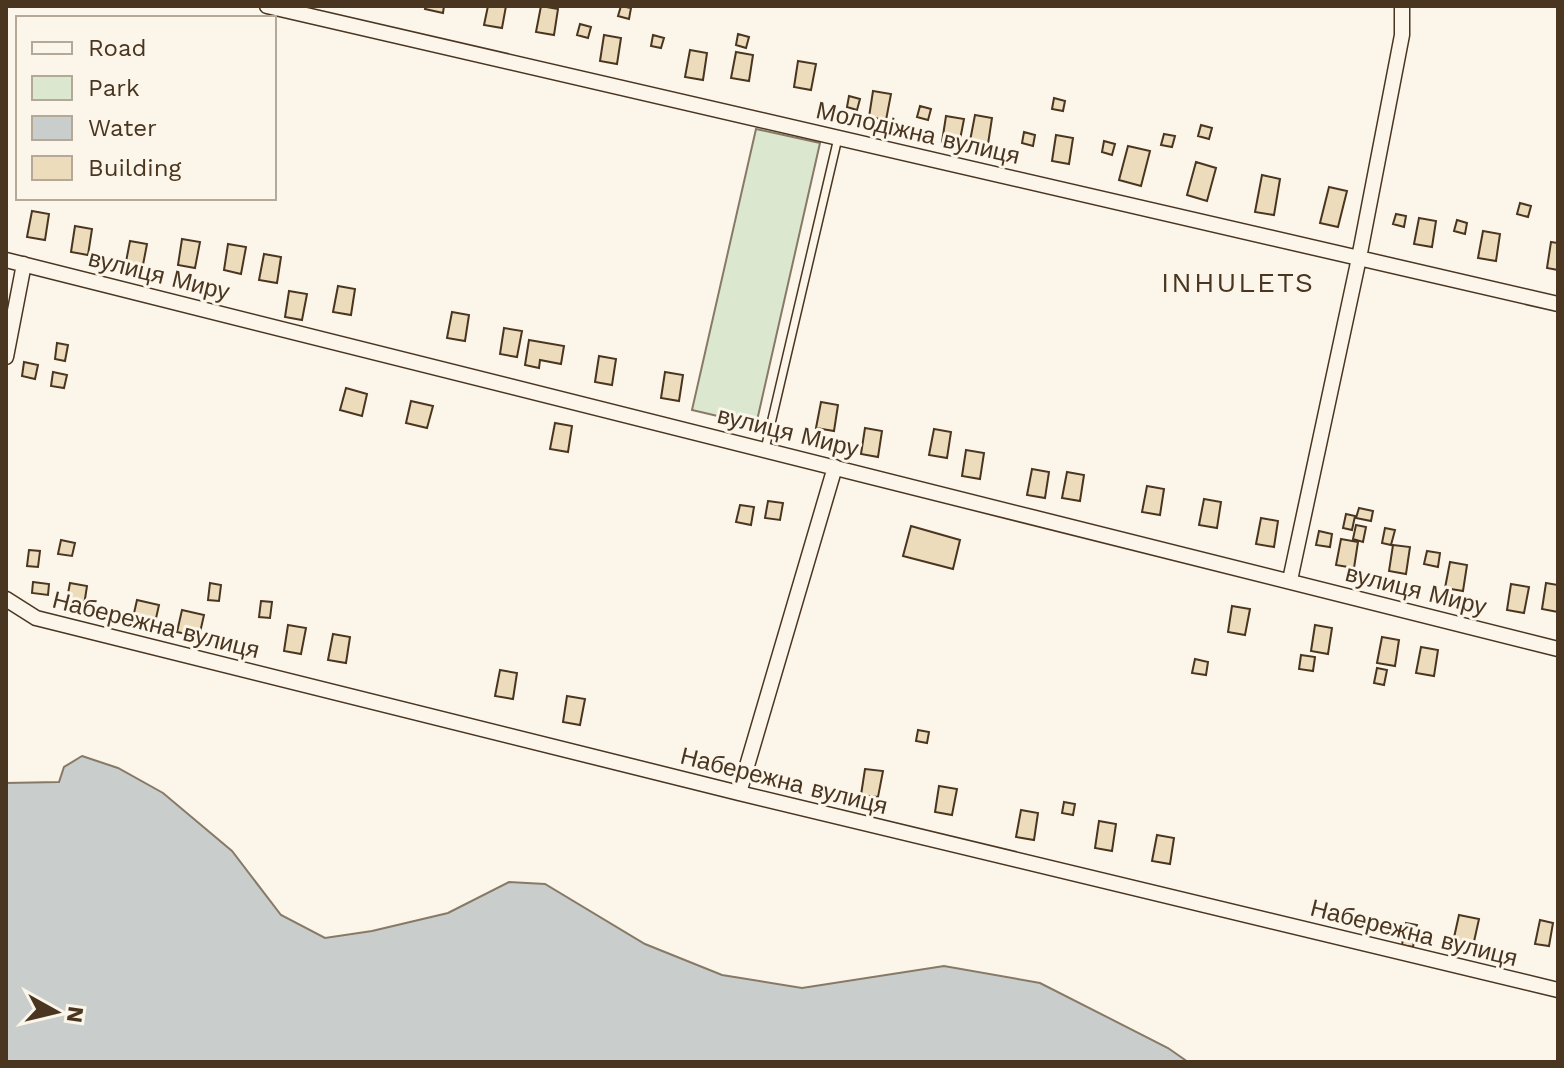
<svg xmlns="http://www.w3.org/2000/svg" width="1564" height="1068" font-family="'Work Sans',sans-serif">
<rect width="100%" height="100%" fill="#fbf6e9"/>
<!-- green -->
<path fill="#dce7d0" stroke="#887966" stroke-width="2" d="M756 129 820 143 756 425 692 410Z"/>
<!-- water -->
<path fill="#c9cecd" stroke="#887966" stroke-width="2" d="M82 756 118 768 163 793 232 851 281 915 325 938 372 931 448 913 509 882 545 884 645 944 722 975 802 988 944 966 1040 983 1168 1048 1188 1062H6V783L59 782 64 767Z"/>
<!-- building -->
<path fill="#ecdcbc" stroke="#4a3520" stroke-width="2" d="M426 6H444L443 13 425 9Z
M488 6H506L502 28 484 25Z
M541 6 558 9 554 35 536 32Z
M621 6 631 8 629 19 618 16Z
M580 24 591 27 588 38 577 35Z
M738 34 749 37 746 48 736 45Z
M604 35 621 38 617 64 600 61Z
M653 35 664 38 661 48 651 46Z
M690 50 707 53 703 80 685 77Z
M736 52 753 55 749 81 731 78Z
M798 61 816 64 811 90 794 87Z
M873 91 891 94 886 120 869 117Z
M849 96 860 99 857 110 847 107Z
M1054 98 1065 101 1063 111 1052 109Z
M920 106 931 109 928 120 917 117Z
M975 115 992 118 988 144 970 141Z
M946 116 964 119 959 145 942 142Z
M1201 125 1212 128 1209 139 1198 136Z
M1024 132 1035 135 1033 146 1022 143Z
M1164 134 1175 136 1172 147 1161 145Z
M1056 135 1073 138 1069 164 1052 161Z
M1104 141 1115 144 1112 155 1102 152Z
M1128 146 1150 151 1141 186 1119 180Z
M1196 162 1216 168 1207 201 1187 195Z
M1262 175 1280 179 1274 215 1255 212Z
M1329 187 1347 191 1338 227 1320 223Z
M1520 203 1531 206 1528 217 1517 214Z
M32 211 49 214 45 240 27 237Z
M1396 214 1406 216 1404 227 1393 224Z
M1419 218 1436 221 1432 247 1414 244Z
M1457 220 1467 223 1465 234 1454 231Z
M75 226 92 229 88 255 71 252Z
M1483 231 1500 234 1496 261 1478 258Z
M182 239 200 242 195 268 178 265Z
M130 241 147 244 142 270 125 267Z
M1551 242 1558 243V270L1547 268Z
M228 244 246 247 241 274 224 270Z
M264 254 281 257 277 283 259 280Z
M338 286 355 289 351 315 333 312Z
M289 291 307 294 302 320 285 317Z
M452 312 469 315 465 341 447 338Z
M504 328 522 331 517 357 500 354Z
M529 340 564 346 561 364 540 360 539 368 525 365Z
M57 343 68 345 65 361 55 359Z
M599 356 616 359 612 385 595 382Z
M24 362 38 365 35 379 22 376Z
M53 372 67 375 64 388 51 386Z
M665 372 683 375 679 401 661 398Z
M346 388 367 394 362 416 340 410Z
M411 401 433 406 427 428 406 423Z
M821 402 838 405 834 431 816 428Z
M555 423 572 426 568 452 550 449Z
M865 428 882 431 878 457 861 454Z
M934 429 951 432 947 458 929 455Z
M966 450 984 453 980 479 962 476Z
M1032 469 1049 472 1045 498 1027 495Z
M1067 472 1084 475 1080 501 1062 498Z
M1147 486 1164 489 1160 515 1142 512Z
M1204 499 1221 502 1217 528 1199 525Z
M768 501 783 503 780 520 765 518Z
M740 505 754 507 751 525 736 522Z
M1359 508 1373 511 1371 521 1356 518Z
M1346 514 1355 516 1352 530 1343 528Z
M1261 518 1278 521 1274 547 1256 544Z
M1356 525 1366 527 1363 542 1353 539Z
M911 526 960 540 953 569 903 556Z
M1385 528 1395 530 1391 545 1382 543Z
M1319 531 1332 534 1330 547 1316 545Z
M1341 539 1358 542 1354 568 1336 565Z
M61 540 75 543 72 556 58 554Z
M1393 545 1410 547 1406 574 1389 571Z
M29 550 40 551 38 567 27 566Z
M1427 551 1440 553 1438 567 1424 564Z
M1450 562 1467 565 1463 591 1445 588Z
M33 582 49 584 48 595 32 593Z
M70 583 87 586 83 612 65 609Z
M210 583 221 585 219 601 208 600Z
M1546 583 1558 585V612L1542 609Z
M1511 584 1529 587 1524 613 1507 610Z
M137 600 159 605 154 627 132 622Z
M261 601 272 602 270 618 259 617Z
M1232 606 1250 609 1245 635 1228 632Z
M182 610 204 615 199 637 177 632Z
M288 625 306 628 301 654 284 651Z
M1315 625 1332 628 1328 654 1311 651Z
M333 634 350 637 346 663 328 660Z
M1382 637 1399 640 1395 666 1377 663Z
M1421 647 1438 650 1434 676 1416 673Z
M1301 655 1315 657 1313 671 1299 669Z
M1195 659 1208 662 1206 675 1192 673Z
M1377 668 1387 670 1384 685 1374 683Z
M500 670 517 673 513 699 495 696Z
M567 696 585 699 580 725 563 722Z
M918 730 929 732 927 743 916 741Z
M865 769 883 771 878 797 861 795Z
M939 786 957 789 952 815 935 812Z
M1064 802 1075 804 1073 815 1062 813Z
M1021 810 1038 813 1034 840 1016 837Z
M1099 821 1116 824 1112 851 1095 848Z
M1157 835 1174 838 1170 864 1152 861Z
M1459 915 1479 919 1473 946 1453 942Z
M1540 920 1553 923 1549 946 1535 944Z
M1406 923 1417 925 1413 947 1402 945Z"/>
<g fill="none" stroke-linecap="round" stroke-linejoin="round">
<!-- lane casing -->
<g stroke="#4a3520" stroke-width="10">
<path id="lane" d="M765 449 838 138"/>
</g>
<!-- street casing -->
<g stroke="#4a3520" stroke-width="17">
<path id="street" d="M267 6 1558 304
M6 260 1558 649
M6 357 24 264
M1290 580 1359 258 1402 35V6
M6 599 36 618 739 793 1558 990
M739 793 835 467"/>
</g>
<!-- lane -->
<use href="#lane" stroke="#fbf6e9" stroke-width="7"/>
<!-- street -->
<use href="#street" stroke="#fbf6e9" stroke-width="14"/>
</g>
<g text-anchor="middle" stroke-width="6" stroke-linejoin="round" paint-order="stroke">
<!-- street labels -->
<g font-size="24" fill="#4a3520" stroke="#fbf6e9">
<text transform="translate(918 133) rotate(13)" y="8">Молодіжна вулиця</text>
<text transform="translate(159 275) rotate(14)" y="8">вулиця Миру</text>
<text transform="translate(788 432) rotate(14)" y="8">вулиця Миру</text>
<text transform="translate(1416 590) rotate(14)" y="8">вулиця Миру</text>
<text transform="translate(156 625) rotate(14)" y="8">Набережна вулиця</text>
<text transform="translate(784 781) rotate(14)" y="8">Набережна вулиця</text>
<text transform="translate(1414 933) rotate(14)" y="8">Набережна вулиця</text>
</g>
<!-- quarter labels -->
<g font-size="28" letter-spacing="2" fill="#4a3520" stroke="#fbf6e9">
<text x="1238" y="292">INHULETS</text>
</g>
</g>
<!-- border -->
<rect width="1564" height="1068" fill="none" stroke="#4a3520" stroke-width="16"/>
<!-- legend -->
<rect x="16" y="16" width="260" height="184" fill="#fbf6e9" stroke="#b4a999" stroke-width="2"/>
<rect x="32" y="42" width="40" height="12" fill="#fbf6e9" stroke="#b4a999" stroke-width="2"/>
<text x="88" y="56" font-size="24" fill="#4a3520">Road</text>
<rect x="32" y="76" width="40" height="24" fill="#dce7d0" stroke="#b4a999" stroke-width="2"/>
<text x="88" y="96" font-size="24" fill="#4a3520">Park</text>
<rect x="32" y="116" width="40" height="24" fill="#c9cecd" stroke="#b4a999" stroke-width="2"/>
<text x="88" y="136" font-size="24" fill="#4a3520">Water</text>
<rect x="32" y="156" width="40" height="24" fill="#ecdcbc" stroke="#b4a999" stroke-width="2"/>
<text x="88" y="176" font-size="24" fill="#4a3520">Building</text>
<!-- north arrow -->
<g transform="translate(56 1012) rotate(98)" stroke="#fbf6e9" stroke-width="6" paint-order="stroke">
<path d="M0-6L14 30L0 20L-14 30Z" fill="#4a3520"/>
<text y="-12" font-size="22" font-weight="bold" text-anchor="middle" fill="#4a3520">N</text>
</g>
</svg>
